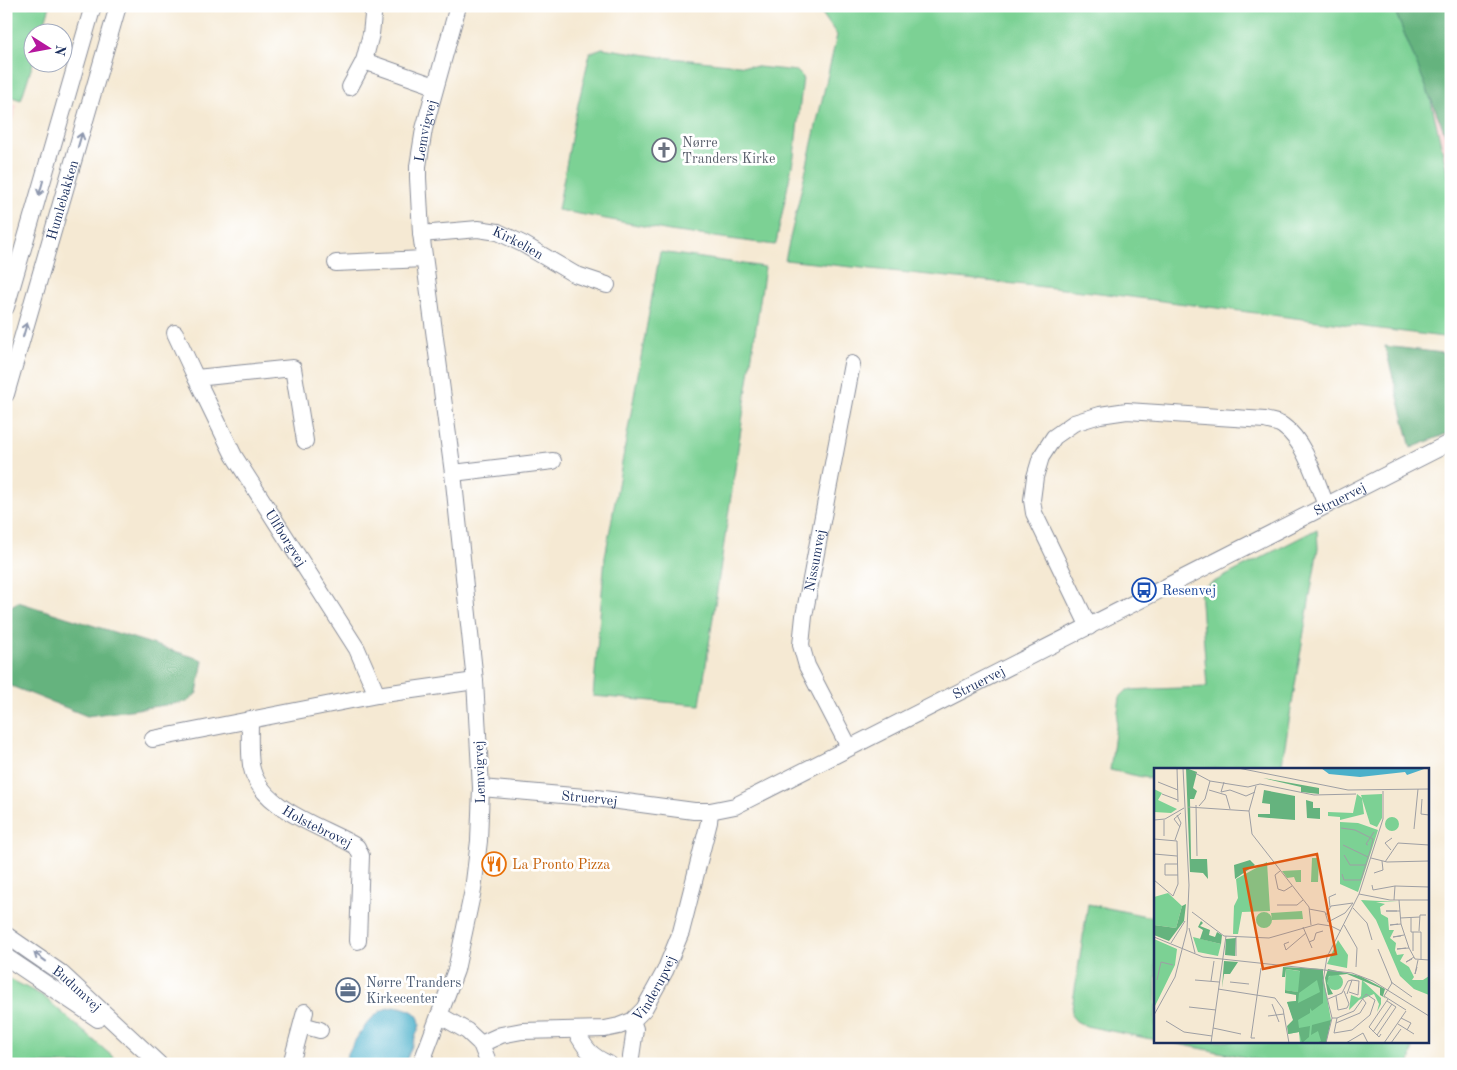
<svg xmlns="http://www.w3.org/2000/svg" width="1457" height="1070" font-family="'Old Standard TT',serif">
<rect width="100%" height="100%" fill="#fff"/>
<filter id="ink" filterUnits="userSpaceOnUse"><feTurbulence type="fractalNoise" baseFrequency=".02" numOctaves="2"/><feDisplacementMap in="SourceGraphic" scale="10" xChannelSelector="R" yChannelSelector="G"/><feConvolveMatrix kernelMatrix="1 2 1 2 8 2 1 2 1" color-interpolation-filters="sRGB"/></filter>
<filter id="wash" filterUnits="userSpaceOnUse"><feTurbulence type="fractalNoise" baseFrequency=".0096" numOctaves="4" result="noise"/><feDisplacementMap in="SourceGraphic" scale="20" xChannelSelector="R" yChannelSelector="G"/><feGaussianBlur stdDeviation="1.12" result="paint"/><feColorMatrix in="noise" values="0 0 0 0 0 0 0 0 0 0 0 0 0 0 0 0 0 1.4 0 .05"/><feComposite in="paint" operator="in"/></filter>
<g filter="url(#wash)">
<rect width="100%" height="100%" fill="#f5e9d3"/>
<!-- built -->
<path fill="#f7d0cd" d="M1451 91V189L1429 92Z
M6 101 17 105 6 143Z"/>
<!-- green -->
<path fill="#7cd194" stroke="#4c8079" d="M6 6H50L42 32H32L33 63 21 100 6 95Z
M748 6H776C769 15 760 11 750 9Z
M819 6H1393L1429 92 1451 189V338L1092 292 785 260 837 35 819 9Z
M602 48 661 57 797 71 803 77 794 156 776 243 775 245 670 231 558 210 575 117 590 53Z
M660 252 765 267 700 705 593 696 605 557Z
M1317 529 1318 548 1281 769H1156V780L1110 770 1120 697 1127 690 1207 687 1200 589Z
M1088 904 1156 918V1040L1086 1026 1076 1021 1071 1015Z
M6 977 43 996 121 1064H6Z
M1164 1041H1414L1410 1064H1278Z"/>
<!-- forest -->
<path fill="#65b37e" stroke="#40716e" d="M1393 6H1451V145L1449 143Z
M1385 346 1451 354V432L1411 448Z
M18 602 203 660 197 693 187 702 87 716 6 684V609Z"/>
<!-- water -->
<path fill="#4bb0ca" stroke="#337094" d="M400 1007C411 1010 420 1013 420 1025L405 1064H343C351 1046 368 1014 388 1008 392 1007 396 1007 400 1007Z"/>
</g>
<g filter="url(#ink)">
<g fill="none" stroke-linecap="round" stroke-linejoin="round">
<!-- minor casing -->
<g stroke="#888c98" stroke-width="18">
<g id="minor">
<path d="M374 6 371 34 364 61 435 86"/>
<path d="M350 87 364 61"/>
<path id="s1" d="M421 234 478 229 498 232 523 244 574 274 607 285"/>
<path d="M336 263 424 259"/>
<path d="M6 307 93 6"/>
<path d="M175 333 196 378"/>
<path id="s2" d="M6 394 118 6"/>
<path id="s3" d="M305 441 293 368 196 378 234 456 357 649 377 695"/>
<path d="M453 473 553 461"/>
<path d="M1089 627 1034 513 1032 500 1035 477 1041 457 1054 437 1074 423 1100 415 1127 411 1265 420C1270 422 1278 422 1283 426 1305 441 1316 481 1326 505"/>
<path id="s4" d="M250 719C250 734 249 750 251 765 259 810 323 826 357 847L361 856 358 941"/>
<path d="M153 739 377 695 475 681"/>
<path id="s5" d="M849 747 807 666 801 645 804 616 852 364"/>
<path id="s6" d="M481 788 596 798 694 811H710L735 806 1451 442"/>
<path id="s7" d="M6 935 61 973 159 1064"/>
<path d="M6 957 98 1019"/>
<path id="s8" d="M439 1015 467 1031 481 1044 501 1035 522 1031 605 1029 619 1026 632 1021 644 1009 665 971 681 932 709 822 710 811"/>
<path d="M302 1025 320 1030"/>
<path d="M575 1030C585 1048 590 1056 609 1064"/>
<path d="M481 1044 489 1064"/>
<path d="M291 1064 305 1012"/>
<path id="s9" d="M421 1064 456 970 473 890 479 841 481 788 475 681 453 473 421 233 418 178V166L424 129 458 6"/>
<path d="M630 1064 635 1029 632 1021"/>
</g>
</g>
<!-- minor -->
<use href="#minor" stroke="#fff" stroke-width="16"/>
</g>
<!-- one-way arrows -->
<defs><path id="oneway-shaft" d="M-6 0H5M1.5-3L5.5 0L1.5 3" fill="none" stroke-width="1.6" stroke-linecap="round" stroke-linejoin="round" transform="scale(1.25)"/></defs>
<g stroke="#8d97ae">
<use href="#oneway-shaft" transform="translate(80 140) rotate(-74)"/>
<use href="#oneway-shaft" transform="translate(41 188) rotate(106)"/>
<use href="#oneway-shaft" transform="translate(25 330) rotate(-74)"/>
<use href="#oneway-shaft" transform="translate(40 957) rotate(-144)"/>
</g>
</g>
<!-- icons -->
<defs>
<g id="church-ring" transform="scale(1.25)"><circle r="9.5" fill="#fff" stroke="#6b7280" stroke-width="1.5"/><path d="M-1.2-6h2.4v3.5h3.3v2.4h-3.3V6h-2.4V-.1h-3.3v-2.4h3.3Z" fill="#6b7280"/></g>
<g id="bus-ring" transform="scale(1.25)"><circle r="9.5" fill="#fff" stroke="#1a4fb4" stroke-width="1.5"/><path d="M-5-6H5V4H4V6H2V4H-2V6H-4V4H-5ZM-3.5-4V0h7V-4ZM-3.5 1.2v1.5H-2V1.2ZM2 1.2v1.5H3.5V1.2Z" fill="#1a4fb4"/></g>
<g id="restaurant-ring" transform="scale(1.25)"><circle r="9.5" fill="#fff" stroke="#e8710a" stroke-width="1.5"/><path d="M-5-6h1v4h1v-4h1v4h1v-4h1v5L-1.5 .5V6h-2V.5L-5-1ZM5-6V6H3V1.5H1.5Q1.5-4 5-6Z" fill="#e8710a"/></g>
<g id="office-ring" transform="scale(1.25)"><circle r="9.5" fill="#fff" stroke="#5c6f8a" stroke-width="1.5"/><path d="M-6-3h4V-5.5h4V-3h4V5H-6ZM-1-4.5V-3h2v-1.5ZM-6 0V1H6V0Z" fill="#5c6f8a"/></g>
</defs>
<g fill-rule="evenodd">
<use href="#church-ring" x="664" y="150"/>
<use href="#bus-ring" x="1144" y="590"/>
<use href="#restaurant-ring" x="494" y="864"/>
<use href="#office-ring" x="348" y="990"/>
</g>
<g text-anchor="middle" stroke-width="5" stroke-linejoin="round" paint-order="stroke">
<!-- street labels -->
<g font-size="14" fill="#1b2f5e" stroke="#fff">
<text dy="5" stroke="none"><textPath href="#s9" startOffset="946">Lemvigvej</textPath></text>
<text dy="5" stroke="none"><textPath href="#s2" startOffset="202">Humlebakken</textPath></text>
<text dy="5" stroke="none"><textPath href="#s1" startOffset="100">Kirkelien</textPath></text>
<text dy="5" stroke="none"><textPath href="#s6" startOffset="934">Struervej</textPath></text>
<text dy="5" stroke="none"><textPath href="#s3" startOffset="355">Ulfborgvej</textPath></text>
<text dy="5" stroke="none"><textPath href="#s5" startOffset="199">Nissumvej</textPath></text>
<text dy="5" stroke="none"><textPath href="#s6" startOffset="529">Struervej</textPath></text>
<text transform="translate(479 772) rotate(-92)" y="5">Lemvigvej</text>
<text dy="5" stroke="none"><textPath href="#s6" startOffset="109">Struervej</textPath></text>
<text dy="5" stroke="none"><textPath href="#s4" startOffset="140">Holstebrovej</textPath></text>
<text dy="5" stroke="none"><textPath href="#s8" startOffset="246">Vinderupvej</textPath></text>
<text dy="5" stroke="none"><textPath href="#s7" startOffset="89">Budumvej</textPath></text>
</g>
<!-- worship labels -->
<g font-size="14" fill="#5b616d" stroke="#fff" text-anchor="start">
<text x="682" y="147">Nørre<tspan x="682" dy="16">Tranders Kirke</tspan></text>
</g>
<!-- transit labels -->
<g font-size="14" fill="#164399" stroke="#fff" text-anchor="start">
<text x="1162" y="595">Resenvej</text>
</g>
<!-- food labels -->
<g font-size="14" fill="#c56008" stroke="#fff" text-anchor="start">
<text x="512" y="869">La Pronto Pizza</text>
</g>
<!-- service labels -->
<g font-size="14" fill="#4e5e75" stroke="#fff" text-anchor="start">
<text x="366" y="987">Nørre Tranders<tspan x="366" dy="16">Kirkecenter</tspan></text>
</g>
</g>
<!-- overview -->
<g transform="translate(1154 768)">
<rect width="275" height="275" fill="#f5e9d3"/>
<path d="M0 21 8 25 4 32 23 41 17 45 0 44ZM203 26 208 30 210 46 186 52V49L174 48V44L199 45ZM228 26V50L223 59 216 56 207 27ZM231 56a7 7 0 1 1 14 0a7 7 0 1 1-14 0ZM186 54 204 55 224 62 204 124 186 116ZM158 90H165L164 114H157ZM113 94 116 143 88 144 84 166H79L80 138 84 130 82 111ZM147 102V114H142L140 109 133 110 128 103ZM14 125 28 138 22 160 0 157V129ZM207 132 244 134H222L231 136 226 139 227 146 234 150 235 162H240L236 170 242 175 241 182 243 187 250 186 246 193 255 199 260 209 258 212H269L275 208V227L260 221 246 208 222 152ZM148 143 149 151 118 152 117 145ZM102 152a8 8 0 1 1 16 0a8 8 0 1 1-16 0ZM39 169 67 176 64 188 44 184ZM0 171 23 181 21 197 0 240ZM184 172 194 187 193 200 173 196ZM132 201 169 207 177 252 172 275H146L145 264 134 266 140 253 133 234 142 233 143 224 131 222ZM173 214a8 8 0 1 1 16 0a8 8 0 1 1-16 0ZM208 212 227 230V236L223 244 225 236 220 226 205 232 195 242 197 227 205 230 207 228Z" fill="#7cd194"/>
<path d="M32 0 43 4 39 20 43 23 40 31H36L37 91H53L54 111 49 105 36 104ZM109 10 165 20V26L147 24V19ZM110 22 141 28V52L104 49V46H116V36L108 35ZM152 32 159 34V40H166V51L153 50ZM96 92 101 97 81 111 80 97ZM32 136 30 153 15 173 0 167V157L22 160 28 138ZM47 153 49 155 46 158 56 162 55 167 61 169 63 164 68 167 67 176 46 171 49 162 44 159ZM82 170 81 188 71 187 72 171ZM70 193 84 194 76 206H70L68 220ZM129 199 169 201V235L158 243 156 240V245L144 252 145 260 156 258 155 269 148 275 145 264 134 266 133 258 139 252 133 234 142 233V227L131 225V222L144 224 146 203 132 201 131 209H128ZM163 212 166 224 144 235 145 225ZM174 201 206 208 231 221 229 228 233 231 226 227V220L193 206 175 208 173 215 179 226 174 227 171 210ZM177 252 172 275H162L167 273 164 263 157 267 158 257Z" fill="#65b37e" fill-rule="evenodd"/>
<path d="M167 0H273L253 7 251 4 206 9 175 6Z" fill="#4bb0ca"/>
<path fill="none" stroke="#9e9fa4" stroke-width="1" d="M23 0 24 34M84 0 194 22 275 21M41 5 56 13 94 19 106 16 160 27 202 26M4 14 24 22M70 14 67 24 76 22 92 28 101 24M102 18 95 43 98 66 155 139 157 157M55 22 72 27 76 41M8 26 24 32M268 31 267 46 275 47M42 37 43 88M45 38 51 31 56 13M34 39 95 43M0 52 11 51 30 40M10 52V68M26 59 20 51 27 45M187 60 201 62 219 71 217 80M260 61 264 21M0 71 23 73 24 116 19 128 0 112M21 72 27 55 23 47M189 77 214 89M214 77 212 76 220 64M237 82 231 75 238 70M0 86 23 88M190 87 196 97H212M217 90 233 94 275 93M231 94 244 75 275 77M24 96H11V107H24M126 103 121 107 124 121 130 123 138 118M220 105 229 102 228 93M188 106 190 112H207L217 80M218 117 219 122 241 118M205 126 236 132H275M240 132 241 118 275 119M245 132 247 156 255 180 261 191 275 192M123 137H143L149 132M176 139 175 129 182 126M199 140 213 155 218 172M155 141 171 144 174 154M243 143H232H246M38 144 70 168 115 170 164 156 177 158 187 163M172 147 177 138 199 135 191 145 174 154M246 150 266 149M257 150V164H267V192M244 156 236 157 247 156M190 157 203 180 202 199M149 159 158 180M35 160 41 185M265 163 266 147H272M259 164V183M247 168 239 169 250 167M0 169 49 189 198 205 219 213 275 248M135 174 130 176 132 182 152 165M155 174 160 172 162 165 169 163M17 175 31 153M252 180 243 181 255 180M224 181 238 215 230 228M82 188V168M258 191 252 194 260 189M263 199 261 206 264 192M3 212 7 194 19 197M41 212 65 214M57 213 60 193M76 214 95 216M237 214 258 229M64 221 121 230 129 241 135 275M193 226 198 212 205 213 204 227 195 224M182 228 184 242 193 240 195 236 190 223M230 228 252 242M174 231 188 225 194 213 198 212M118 236 125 254M35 239 62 242M0 247 21 209 33 162 35 117 29 0M114 248 130 246M178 250H183L180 265 198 262 216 247 221 232 212 226 200 243 183 250M247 250 257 255 253 262M12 253 30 264 58 268M182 255 206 245 212 235 208 230M244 256 260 266M59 260 87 266M219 264 238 236M227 266 225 269 215 259 234 231M223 267 242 239 233 233M101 270H97L107 200M57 275 72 168M172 275 178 250 169 213 173 189 205 126 229 51V23M192 275 209 265 214 275M230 275 252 243M237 275 247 261"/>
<path fill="#de5710" fill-opacity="0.15" stroke="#de5710" stroke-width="2.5" d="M163 86 182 186 109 201 90 101Z"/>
<rect width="275" height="275" fill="none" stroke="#1b2f5e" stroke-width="2.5"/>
</g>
<!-- margin -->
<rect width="1457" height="1070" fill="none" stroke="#fff" stroke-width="25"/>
<!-- north arrow -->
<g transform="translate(48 48) rotate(101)"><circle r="24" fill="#ffffff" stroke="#a4acbf"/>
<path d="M0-4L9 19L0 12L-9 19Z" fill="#b5179e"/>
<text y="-8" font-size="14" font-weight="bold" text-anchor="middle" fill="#1b2f5e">N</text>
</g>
</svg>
